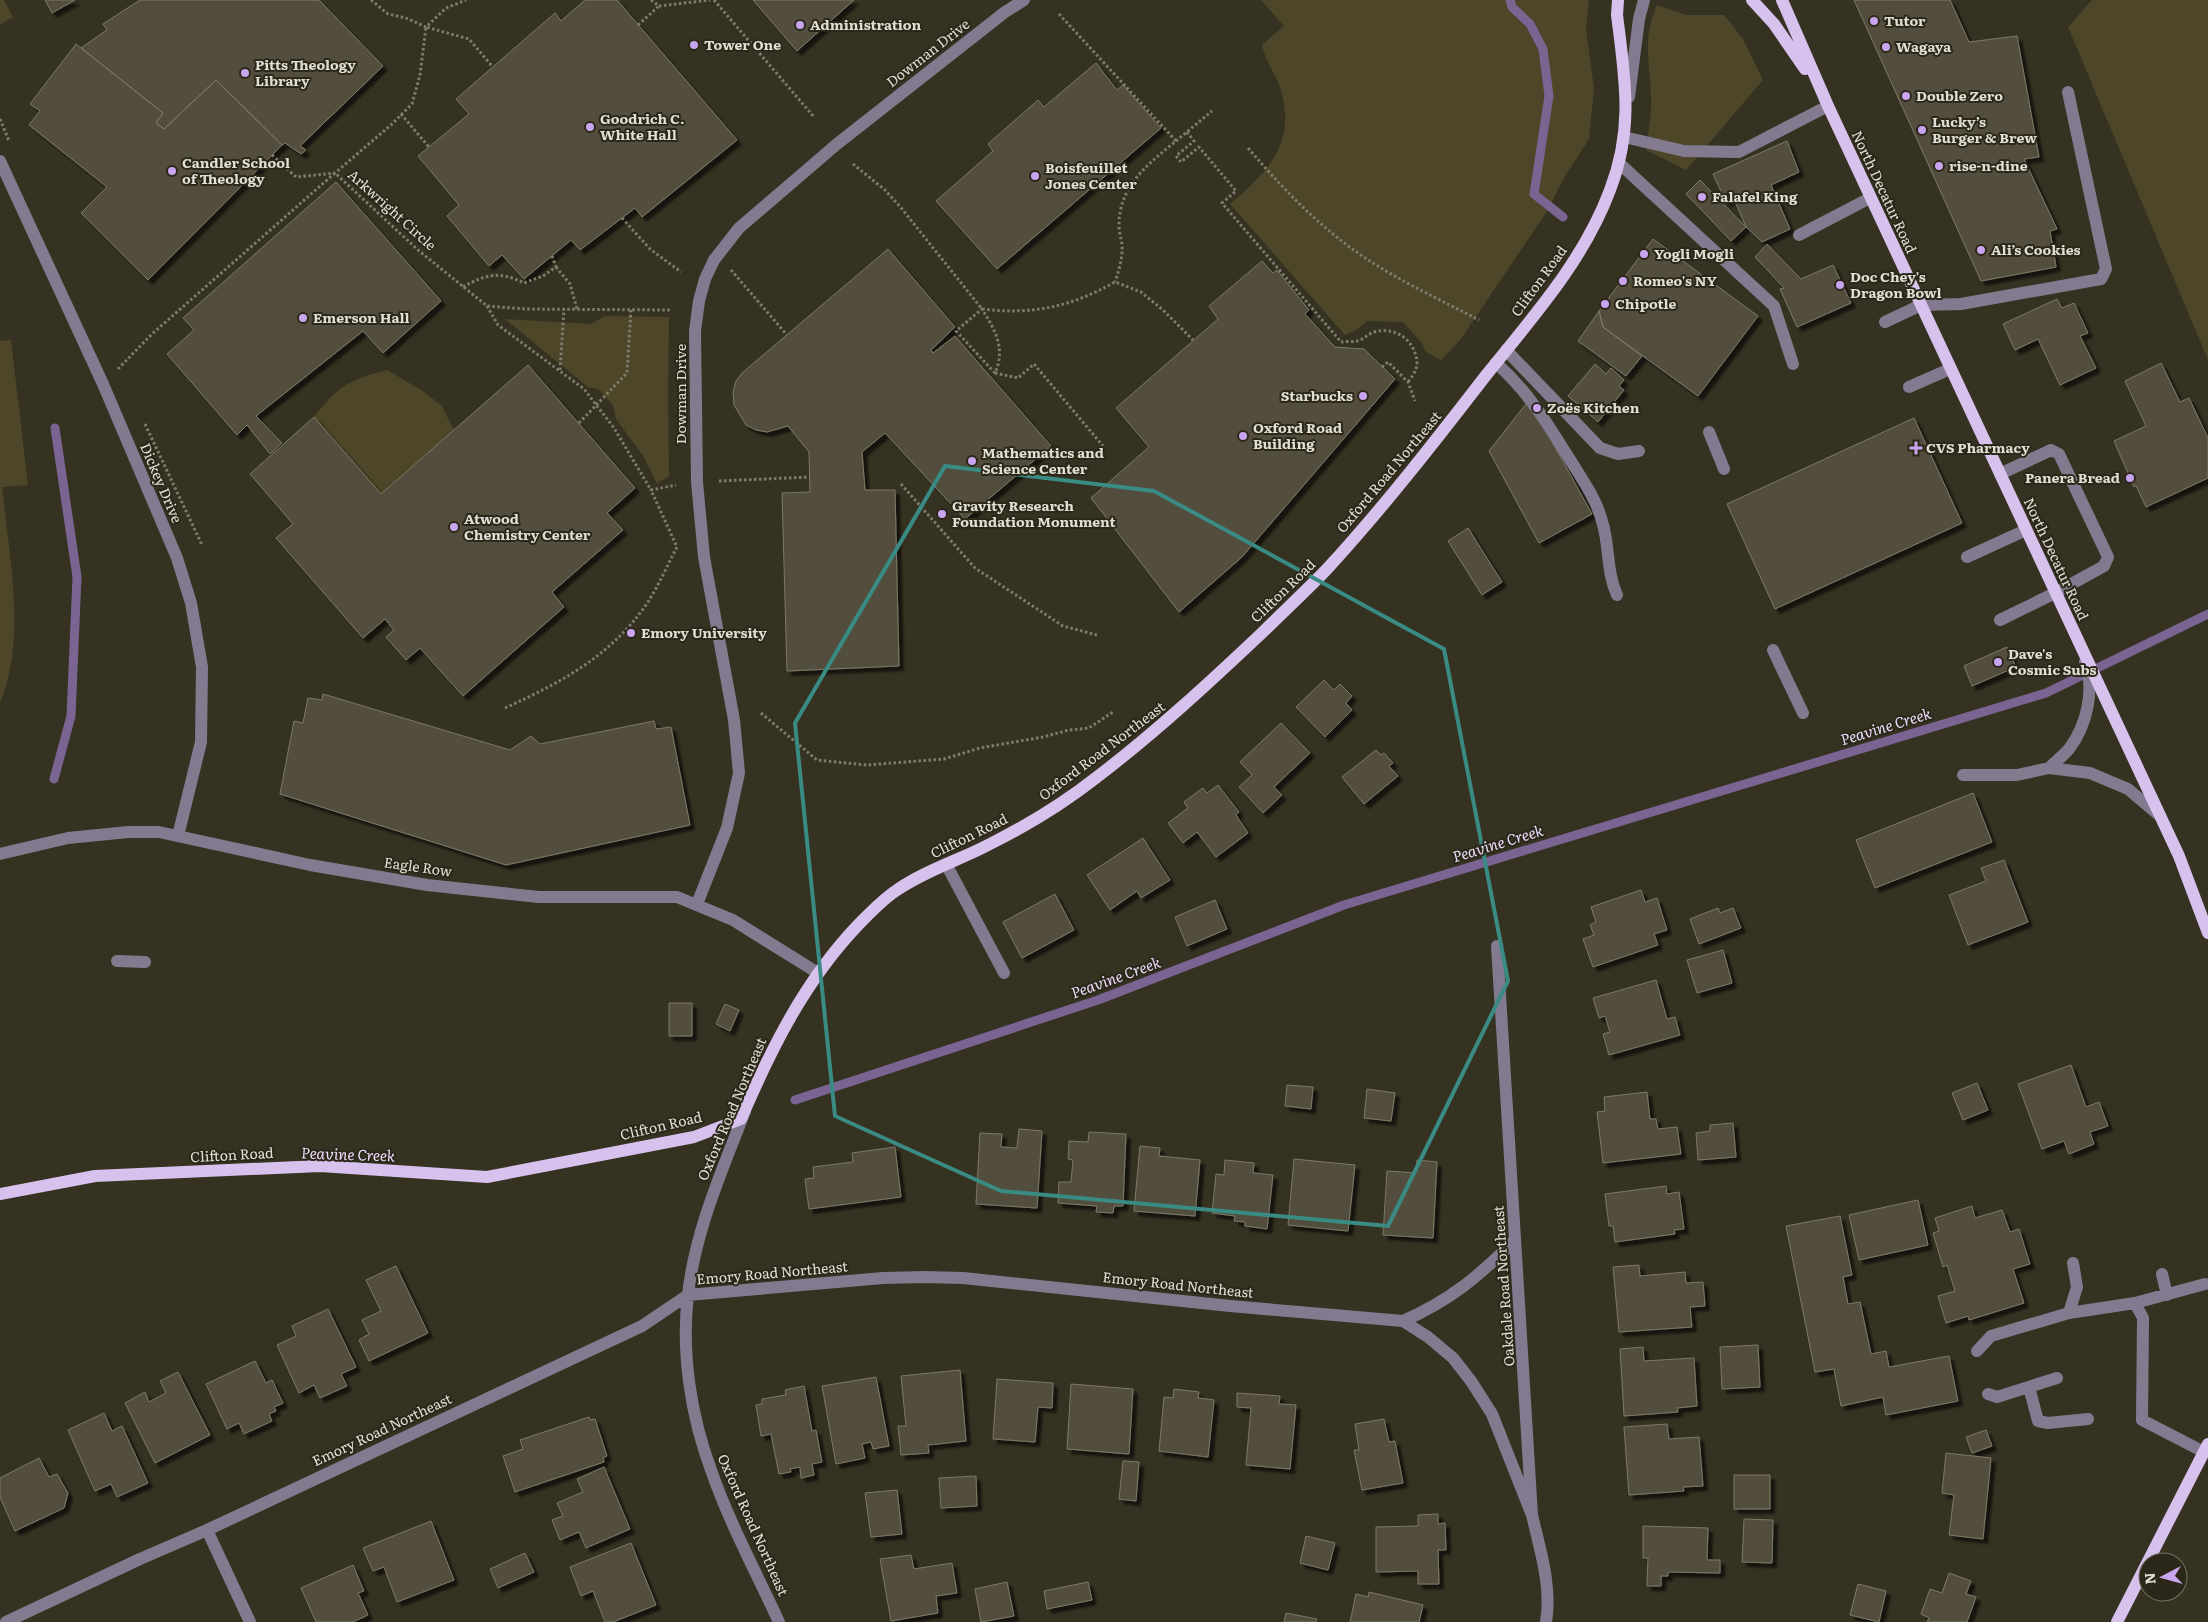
<svg xmlns="http://www.w3.org/2000/svg" width="2208" height="1622" font-family="Literata,serif">
<defs>
<filter id="shadow"><feDropShadow dx="4.5" dy="4.5" stdDeviation="1" flood-color="#0009"/></filter>
</defs>
<rect width="100%" height="100%" fill="#363222"/>
<!-- green -->
<path fill="#4d4628" d="M0 0H4L13 17 0 25Z
M1261 0H1589L1586 29 1594 88 1589 139 1565 176 1546 213 1460 340 1441 360 1426 352 1421 342 1403 322 1367 321 1356 330 1345 335 1230 204C1266 173 1295 146 1282 94 1278 77 1265 62 1262 45L1284 26Z
M2092 0H2208V360L2068 27Z
M1657 5 1686 15H1724L1743 39 1763 80 1686 170 1646 150C1648 132 1652 114 1651 96 1650 60 1642 40 1657 5Z
M605 316 669 317 668 395 669 476 657 484 644 457 616 419 613 405 598 389 588 387 505 319 591 324Z
M11 340 28 485 2 487C9 556 27 638 0 703V341Z
M387 370 421 390 441 405 454 430 381 494 314 417C339 385 349 380 387 370Z"/>
<g fill="none" stroke-linecap="round" stroke-linejoin="round">
<!-- stream -->
<path stroke="#7a6492" stroke-width="9" d="M1510 0 1512 7 1530 24 1543 49 1549 96 1534 194 1563 217
M54 779 71 716 77 577 55 428
M795 1100 1098 1000 1344 905 2046 693 2208 614"/>
</g>
<!-- building -->
<path fill="#524e3d" stroke="#7d7967" filter="url(#shadow)" d="M45 0H75L52 13Z
M140 0H319L383 66 300 146 306 150 301 154 285 143 282 145 216 80 164 129 156 123 163 113 81 48 107 30 103 24Z
M585 0H617L737 140 642 217 635 208 580 250 571 240 524 279 502 255 489 266 447 216 459 205 418 156 469 114 456 99 555 13 561 21Z
M753 0H854L797 51Z
M1854 0H1950L1969 42 2017 36 2039 157 2024 159 2057 229 2050 231 2056 267 1981 281Z
M76 44 163 113 156 123 164 129 216 80 282 145 148 280 81 213 107 187 29 125 40 111 30 104Z
M1096 63 1117 90 1123 85 1161 128 997 269 936 201 993 151 988 144 1038 100 1044 107Z
M1787 141 1799 172 1771 185 1790 229 1762 242 1746 227 1734 199 1726 202 1713 174Z
M1700 180 1746 227 1731 241 1686 194Z
M336 182 441 301 383 353 363 331 256 416 282 443 270 454 247 425 237 435 167 354 194 330 183 318Z
M1653 239 1758 316 1698 396 1603 327 1599 311Z
M1767 244 1801 279 1833 265 1851 303 1797 327 1780 289 1784 288 1755 257Z
M888 249 955 327 931 350 933 353 955 336 1051 446 965 519 885 433 862 452 865 490H895L899 666 787 671 782 493 810 492 809 452 788 426 767 432 756 430 746 425 734 405 733 392 736 381 742 373Z
M1262 261 1273 273 1277 270 1309 310 1305 314 1335 347 1364 349 1395 379 1242 557 1179 612 1091 498 1149 447 1116 408 1218 319 1209 306Z
M2057 299 2062 308 2074 303 2088 333 2080 336 2096 368 2060 385 2038 339 2015 350 2003 324Z
M1599 311 1603 327 1642 356 1626 376 1578 341Z
M2161 363 2180 402 2189 398 2208 438V478L2146 507 2136 486 2134 487 2114 441 2146 426 2125 381Z
M1595 364 1606 374 1611 368 1624 380 1619 386 1624 390 1598 422 1568 396Z
M528 365 635 488 607 513 623 530 552 592 564 607 463 696 420 648 406 660 386 637 394 630 385 619 363 638 276 538 293 524 250 474 314 417 381 494Z
M1529 400 1592 514 1539 543 1489 451Z
M1914 418 1962 523 1775 609 1727 504Z
M1468 528 1502 582 1482 595 1448 541Z
M2007 647 2016 667 1972 686 1964 666Z
M1324 680 1334 690 1340 684 1352 696 1346 703 1352 710 1325 737 1296 707Z
M323 694 510 750 531 736 540 744 654 721 656 729 671 727 690 825 506 865 280 794 294 721 303 723 308 698 322 700Z
M1281 723 1310 753 1274 787 1282 795 1263 813 1239 787 1252 775 1240 762Z
M1376 750 1381 755 1384 753 1393 763 1389 766 1398 776 1364 804 1342 777Z
M1218 785 1239 812 1236 815 1248 833 1216 857 1197 832 1183 843 1168 823 1188 808 1184 802 1203 788 1207 793Z
M1973 793 1992 842 1875 888 1856 840Z
M1143 838 1170 880 1141 898 1137 891 1110 910 1087 875Z
M2004 860 2028 922 1968 945 1949 895 1986 881 1981 868Z
M1641 890 1645 902 1657 898 1667 930 1654 934 1658 945 1593 967 1583 939 1594 935 1590 925 1596 922 1591 907Z
M1055 894 1074 930 1022 958 1003 922Z
M1215 900 1227 929 1187 946 1175 917Z
M1718 908 1720 913 1733 908 1741 928 1699 944 1690 919Z
M1723 950 1732 983 1697 993 1687 960Z
M1656 980 1667 1019 1675 1017 1680 1035 1609 1055 1603 1034 1610 1032 1605 1016 1599 1018 1593 998Z
M669 1003H692V1036H669Z
M725 1004 739 1010 730 1031 716 1024Z
M2071 1065 2086 1107 2099 1102 2108 1126 2090 1132 2094 1144 2069 1154 2064 1141 2042 1149 2018 1084Z
M1977 1083 1988 1110 1963 1120 1952 1093Z
M1287 1085 1313 1087 1311 1109 1285 1106Z
M1367 1089 1395 1093 1391 1121 1364 1118Z
M1647 1092 1650 1119H1656L1658 1129 1677 1127 1681 1154 1603 1163 1597 1112 1605 1111 1604 1097Z
M1733 1123 1736 1157 1698 1160 1696 1133 1710 1131V1125Z
M1019 1129 1042 1131 1037 1208 976 1204 980 1133 1002 1134 1001 1147 1017 1148Z
M1089 1132 1126 1134 1123 1206H1114L1113 1213 1096 1212 1097 1206 1058 1203 1059 1182H1071L1073 1160 1068 1159 1069 1141 1088 1142Z
M1140 1146 1160 1148 1159 1156 1200 1160 1195 1216 1134 1211Z
M895 1147 901 1197 809 1209 805 1179 814 1178 813 1167 853 1162 852 1153Z
M1294 1159 1355 1165 1348 1231 1288 1225Z
M1225 1160 1254 1163 1253 1173 1273 1175 1267 1229 1245 1226V1222L1234 1221 1235 1216 1212 1213 1216 1174 1224 1175Z
M1417 1160 1437 1162 1433 1238 1383 1235 1387 1171 1416 1173Z
M1666 1186 1667 1194 1679 1192 1684 1229 1674 1230 1675 1234 1615 1242 1613 1226H1609L1605 1194Z
M1918 1200 1928 1245 1859 1260 1849 1215Z
M1972 1206 1975 1218 2002 1210 2010 1232 2019 1229 2030 1264 2013 1269 2024 1303 1969 1320 1968 1316 1946 1323 1938 1296 1955 1291 1947 1265 1943 1267 1933 1233 1939 1231 1935 1218Z
M1840 1216 1852 1275 1843 1277 1848 1304 1860 1302 1871 1354 1886 1351 1889 1367 1949 1356 1958 1401 1886 1415 1883 1397 1841 1406 1834 1369 1815 1372 1786 1226Z
M1639 1265 1640 1276 1685 1272 1686 1283 1703 1282 1705 1306 1690 1307 1692 1327 1619 1332 1613 1267Z
M396 1266 428 1333 369 1361 359 1340 369 1334 362 1320 381 1311 366 1280Z
M328 1309 356 1367 341 1374 347 1386 320 1398 314 1385 299 1393 277 1345 296 1336 292 1326Z
M1758 1345 1760 1387 1722 1389 1720 1347Z
M1643 1347 1644 1361 1694 1358 1697 1406 1677 1408 1678 1412 1624 1416 1620 1349Z
M255 1361 266 1383 272 1380 283 1403 274 1407 276 1411 269 1414 272 1421 244 1434 239 1423 227 1429 206 1384Z
M960 1370 966 1441 928 1445 929 1453 901 1455 898 1426H906L901 1376Z
M178 1372 210 1435 155 1463 125 1403 145 1392 149 1402 166 1393 160 1381Z
M876 1377 889 1446 873 1449 871 1442 862 1444 865 1458 836 1464 822 1386Z
M997 1379 1053 1383 1052 1408 1038 1407 1035 1442 993 1439Z
M1071 1384 1133 1389 1129 1454 1067 1449Z
M804 1386 812 1431 816 1430 822 1462 812 1464 814 1475 801 1478 800 1467 790 1469 791 1472 779 1474 771 1434 761 1436 756 1405 762 1404V1399L786 1395 785 1390Z
M1174 1389 1199 1392 1198 1398 1214 1400 1208 1457 1159 1451 1164 1397 1173 1398Z
M1237 1393 1280 1396 1279 1404 1296 1405 1290 1469 1246 1465 1251 1408 1237 1407Z
M104 1413 112 1431 122 1426 148 1483 117 1497 111 1484 95 1491 68 1430Z
M589 1417 590 1420 595 1419 607 1456 603 1458 604 1462 515 1492 503 1456 523 1449 520 1440Z
M1384 1419 1389 1442 1395 1441 1403 1483 1362 1490 1354 1450H1359L1355 1424Z
M1667 1424 1669 1439 1699 1437 1703 1486 1683 1487 1684 1491 1629 1495 1624 1427Z
M1986 1430 1992 1446 1972 1453 1966 1437Z
M1946 1453 1991 1458 1983 1539 1949 1535 1954 1495 1942 1493Z
M39 1458 49 1477 57 1474 68 1493 64 1508 15 1531 0 1497V1478Z
M1123 1461 1139 1462 1136 1501 1119 1499Z
M604 1467 630 1529 586 1548 579 1532 560 1540 552 1520 563 1516 557 1503 583 1492 577 1479Z
M1734 1475H1770V1509H1734Z
M976 1476 977 1506 941 1508 939 1478Z
M897 1490 902 1534 871 1537 865 1493Z
M1438 1514V1524L1445 1523 1446 1550H1438L1439 1584H1418V1571L1376 1572V1527L1418 1526V1515Z
M1744 1519 1773 1520 1772 1563 1742 1562Z
M431 1521 454 1580 397 1602 384 1567 373 1571 363 1548Z
M1643 1526 1708 1528 1707 1560H1720V1573L1668 1572V1576H1661V1586H1647L1648 1558H1643Z
M1306 1536 1335 1543 1328 1570 1300 1563Z
M631 1543 656 1605 613 1622H605L593 1591 581 1596 570 1567Z
M525 1553 534 1572 498 1588 490 1569Z
M911 1555 914 1569 952 1563 957 1593 936 1596 938 1613 891 1621 880 1559Z
M353 1565 364 1591 358 1593 368 1615 353 1622H316L301 1588Z
M1949 1573 1971 1581 1966 1594 1976 1597 1967 1622H1927L1929 1618 1921 1614 1930 1589 1942 1593Z
M1007 1582 1014 1616 981 1622 975 1589Z
M1088 1582 1092 1600 1047 1609 1044 1591Z
M1858 1584 1886 1591 1879 1622 1850 1615Z
M1369 1592 1423 1605 1419 1622H1420H1350L1356 1594 1368 1597Z
M1286 1613 1317 1619 1316 1622H1284Z"/>
<g fill="none" stroke-linecap="round" stroke-linejoin="round">
<!-- path -->
<path stroke="#7f7c6e" stroke-width="3" stroke-dasharray="2.5 2.5" stroke-linecap="butt" d="M371 0 388 14 406 18 426 27 446 8 466 0
M651 0 659 6 710 0
M714 0 814 117
M1059 14 1176 141C1148 164 1119 186 1119 225 1119 232 1121 238 1122 244 1123 258 1119 270 1115 282
M638 25 659 6
M401 114 429 147
M0 119 9 141
M1187 132 1194 141 1176 156 1181 162 1199 147 1236 191 1222 203 1341 342C1346 341 1352 342 1357 341 1363 340 1368 334 1374 332 1392 327 1409 336 1415 353 1420 365 1415 373 1408 382
M1176 141 1212 111
M1248 148C1278 183 1307 214 1343 242 1384 274 1433 296 1479 320
M272 155 296 177 335 173 391 125 412 104 420 75 426 27 469 39 492 66
M853 164 885 190 902 209 982 309C1032 315 1071 307 1115 282L1141 292 1163 310 1193 340
M622 218 650 249 681 272
M556 267 570 284 577 309
M731 270 787 335
M463 287C486 274 500 271 524 283L543 276 556 267 552 256
M487 306 498 325 584 389 614 428 651 490
M1382 367 1388 362 1408 382 1415 401
M118 369 152 334 335 173 418 250 487 306 526 309 672 310
M560 370 564 309
M995 373 956 331 982 309C995 330 1006 348 995 373L1018 378 1034 364 1103 446
M579 423 627 373 631 309
M145 424 202 545
M719 481 810 477
M901 484 975 568 1063 626 1097 635
M505 708C562 682 609 657 646 605 658 587 667 566 677 547L651 490 676 485
M761 713 817 760 867 765 944 759 980 748 1043 737 1069 730 1089 728 1113 712"/>
<!-- minor -->
<path stroke="#847a90" stroke-width="12" d="M1629 97 1639 19 1644 0
M1624 137 1684 151 1739 152 1828 106
M0 161 103 384 177 558 191 603 202 667 201 742 178 836
M1619 163 1774 306 1793 364
M1799 235 1870 198
M1885 322 1921 305 1961 304 2101 279 2106 269 2068 92
M1506 350 1600 448 1618 454 1639 451
M1496 363C1529 392 1549 426 1572 463 1584 482 1596 499 1602 521 1610 546 1606 571 1617 595
M1909 387 1950 369
M1709 432 1724 469
M1967 557 2026 530
M2000 620 2055 593 2104 566 2108 557 2059 454 2051 450 2000 474
M1773 650 1803 713
M2049 768C2055 762 2063 756 2069 749 2087 725 2095 690 2085 662
M1963 775H2017L2049 768 2090 773 2128 789 2160 816
M0 854 68 838 128 832H159L310 865 427 885 539 897H677L733 920 818 973
M946 864 1004 973
M697 904 727 828 739 773 734 720 704 557 697 482 695 331 699 301 705 279 714 260 739 228 837 144 1005 12 1024 0
M1497 946 1532 1515C1540 1550 1552 1586 1546 1622
M117 961 145 962
M745 1111C722 1171 695 1231 688 1295 681 1353 691 1416 711 1470 729 1522 756 1572 779 1622
M2162 1274 2167 1295
M2135 1303 2143 1318 2142 1420 2204 1452
M2069 1313 2077 1287 2073 1263
M1403 1321C1451 1300 1479 1276 1515 1240
M1977 1351 1991 1336 2069 1313 2135 1303 2205 1284
M2029 1387 2038 1421 2048 1423 2088 1419
M1988 1394 1997 1397 2057 1378
M207 1530 250 1622
M6 1622 140 1559 207 1530 642 1326 688 1295 883 1278 925 1277 963 1278 1230 1306 1403 1321 1428 1337 1453 1358 1471 1381 1492 1414 1532 1515"/>
<!-- major -->
<path stroke="#d7c2ee" stroke-width="12" d="M1752 0 1774 24 1805 69
M1782 0 1828 106 2179 856 2208 933
M0 1194 95 1176 320 1166 487 1177 694 1137 741 1119C771 1049 805 980 859 924 871 912 883 899 897 890 926 870 960 860 990 844 1028 825 1064 803 1097 777 1156 732 1210 682 1264 631 1285 610 1307 590 1327 569 1384 507 1436 440 1487 374 1533 317 1584 260 1610 190 1634 128 1625 79 1617 15L1618 0
M2117 1622 2208 1444"/>
</g>
<!-- marked area -->
<path fill="none" stroke="#398b83" stroke-width="4" stroke-linejoin="round" d="M945 466 1154 491 1444 649 1508 981 1388 1226 1001 1191 835 1116 795 723Z"/>
<!-- markers -->
<g fill="#c8a5ee" stroke="#2c2819" stroke-width="2">
<circle cx="1874" cy="21" r="5"/>
<circle cx="800" cy="25" r="5"/>
<circle cx="694" cy="45" r="5"/>
<circle cx="1886" cy="47" r="5"/>
<circle cx="245" cy="73" r="5"/>
<circle cx="1906" cy="96" r="5"/>
<circle cx="590" cy="127" r="5"/>
<circle cx="1922" cy="130" r="5"/>
<circle cx="1939" cy="166" r="5"/>
<circle cx="172" cy="171" r="5"/>
<circle cx="1035" cy="176" r="5"/>
<circle cx="1702" cy="197" r="5"/>
<circle cx="1981" cy="250" r="5"/>
<circle cx="1644" cy="254" r="5"/>
<circle cx="1623" cy="281" r="5"/>
<circle cx="1840" cy="285" r="5"/>
<circle cx="1605" cy="304" r="5"/>
<circle cx="303" cy="318" r="5"/>
<circle cx="1363" cy="396" r="5"/>
<circle cx="1537" cy="408" r="5"/>
<circle cx="1243" cy="436" r="5"/>
<path d="M1913.5 440.5h5v5h5v5h-5v5h-5v-5h-5v-5h5z"/>
<circle cx="972" cy="461" r="5"/>
<circle cx="2130" cy="478" r="5"/>
<circle cx="942" cy="514" r="5"/>
<circle cx="454" cy="527" r="5"/>
<circle cx="631" cy="633" r="5"/>
<circle cx="1998" cy="662" r="5"/>
</g>
<g text-anchor="middle" stroke-width="4" stroke-linejoin="round" paint-order="stroke">
<!-- poi labels -->
<g font-size="14" font-weight="bold" fill="#e1dfd5" stroke="#2c2819" text-anchor="start">
<text x="1884" y="26">Tutor</text>
<text x="810" y="30">Administration</text>
<text x="704" y="50">Tower One</text>
<text x="1896" y="52">Wagaya</text>
<text x="255" y="70">Pitts Theology<tspan x="255" dy="16">Library</tspan></text>
<text x="1916" y="101">Double Zero</text>
<text x="600" y="124">Goodrich C.<tspan x="600" dy="16">White Hall</tspan></text>
<text x="1932" y="127">Lucky’s<tspan x="1932" dy="16">Burger &amp; Brew</tspan></text>
<text x="182" y="168">Candler School<tspan x="182" dy="16">of Theology</tspan></text>
<text x="1949" y="171">rise-n-dine</text>
<text x="1045" y="173">Boisfeuillet<tspan x="1045" dy="16">Jones Center</tspan></text>
<text x="1712" y="202">Falafel King</text>
<text x="1991" y="255">Ali’s Cookies</text>
<text x="1654" y="259">Yogli Mogli</text>
<text x="1850" y="282">Doc Chey's<tspan x="1850" dy="16">Dragon Bowl</tspan></text>
<text x="1633" y="286">Romeo's NY</text>
<text x="1615" y="309">Chipotle</text>
<text x="313" y="323">Emerson Hall</text>
<text x="1353" y="401" text-anchor="end">Starbucks</text>
<text x="1547" y="413">Zoës Kitchen</text>
<text x="1253" y="433">Oxford Road<tspan x="1253" dy="16">Building</tspan></text>
<text x="1926" y="453">CVS Pharmacy</text>
<text x="982" y="458">Mathematics and<tspan x="982" dy="16">Science Center</tspan></text>
<text x="2120" y="483" text-anchor="end">Panera Bread</text>
<text x="952" y="511">Gravity Research<tspan x="952" dy="16">Foundation Monument</tspan></text>
<text x="464" y="524">Atwood<tspan x="464" dy="16">Chemistry Center</tspan></text>
<text x="641" y="638">Emory University</text>
<text x="2008" y="659">Dave's<tspan x="2008" dy="16">Cosmic Subs</tspan></text>
</g>
<!-- street labels -->
<g font-size="14" fill="#e1dfd5" stroke="#2c2819">
<text transform="translate(928 53) rotate(-38)" y="5">Dowman Drive</text>
<text transform="translate(1884 192) rotate(65)" y="5">North Decatur Road</text>
<text transform="translate(392 210) rotate(42)" y="5">Arkwright Circle</text>
<text transform="translate(1539 281) rotate(-54)" y="5">Clifton Road</text>
<text transform="translate(681 394) rotate(-90)" y="5">Dowman Drive</text>
<text transform="translate(1389 472) rotate(-50)" y="5">Oxford Road Northeast</text>
<text transform="translate(161 483) rotate(67)" y="5">Dickey Drive</text>
<text transform="translate(2056 559) rotate(65)" y="5">North Decatur Road</text>
<text transform="translate(1283 591) rotate(-44)" y="5">Clifton Road</text>
<text transform="translate(1102 751) rotate(-37)" y="5">Oxford Road Northeast</text>
<text transform="translate(969 836) rotate(-26)" y="5">Clifton Road</text>
<text transform="translate(418 867) rotate(8)" y="5">Eagle Row</text>
<text transform="translate(732 1109) rotate(-67)" y="5">Oxford Road Northeast</text>
<text transform="translate(661 1126) rotate(-13)" y="5">Clifton Road</text>
<text transform="translate(232 1155) rotate(-3)" y="5">Clifton Road</text>
<text transform="translate(772 1273) rotate(-5)" y="5">Emory Road Northeast</text>
<text transform="translate(1178 1285) rotate(6)" y="5">Emory Road Northeast</text>
<text transform="translate(1504 1286) rotate(-94)" y="5">Oakdale Road Northeast</text>
<text transform="translate(382 1430) rotate(-25)" y="5">Emory Road Northeast</text>
<text transform="translate(753 1525) rotate(66)" y="5">Oxford Road Northeast</text>
</g>
<!-- water labels -->
<g font-size="15" font-style="italic" fill="#ebddfb" stroke="#2c2819">
<text transform="translate(1886 727) rotate(-17)" y="5">Peavine Creek</text>
<text transform="translate(1498 844) rotate(-17)" y="5">Peavine Creek</text>
<text transform="translate(1116 978) rotate(-20)" y="5">Peavine Creek</text>
<text transform="translate(348 1155) rotate(2)" y="5">Peavine Creek</text>
</g>
</g>
<!-- north arrow -->
<g transform="translate(2163 1577) rotate(264)"><circle r="24" fill="#2c2819" stroke="#747164"/>
<path d="M0-4L9 19L0 12L-9 19Z" fill="#c8a5ee"/>
<text y="-8" font-size="14" font-weight="bold" text-anchor="middle" fill="#e1dfd5">N</text>
</g>
</svg>
